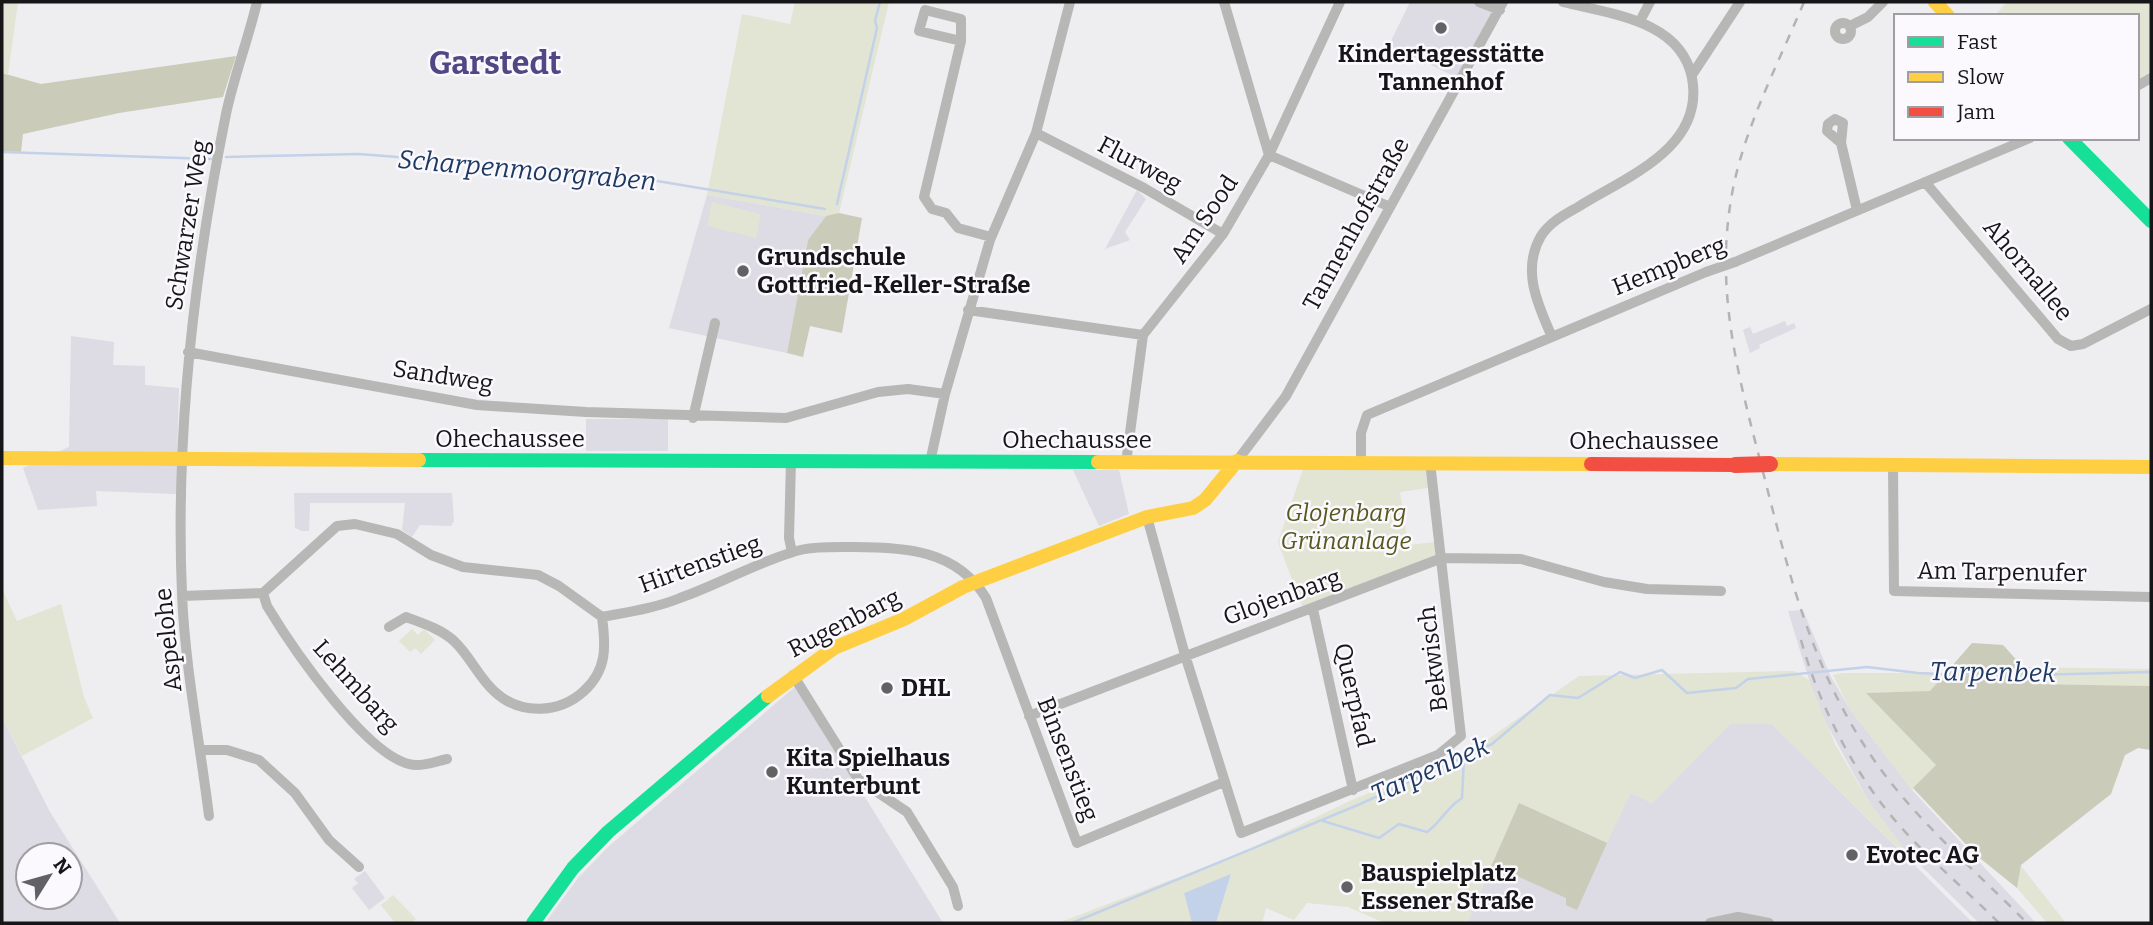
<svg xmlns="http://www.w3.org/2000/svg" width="2153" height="925" font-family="Bitter,serif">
<rect width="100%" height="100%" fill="#eeedf0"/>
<!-- built -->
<path fill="#dddbe3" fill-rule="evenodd" d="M1410 2H1471L1496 11 1456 77 1389 45Z
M1137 190 1146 199 1125 232 1130 240 1105 249Z
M707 195 826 216 808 240 787 353 669 328Z
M1785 321 1787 326 1794 323 1796 328 1759 345 1760 348 1750 353 1743 330 1750 327 1753 334Z
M71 336 114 342 113 365 145 366V385L179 388 176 494 96 491 97 506 38 510 23 468 69 447Z
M586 419H668V451H586Z
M1073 470H1119L1129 514 1099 526Z
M294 493H452L454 521 451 526 420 525 412 537 402 530 405 503H310L309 531H302L295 528Z
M1803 610 1830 675 1849 708 1912 790 2036 923H1979L1905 850 1869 802 1817 706 1788 611Z
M796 686 943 923H545L578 878 609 846Z
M2 718 50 812 120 923H2ZM28 855H70V897H28Z
M1730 724H1772L1973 923H1467L1519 803 1631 793 1652 803Z
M365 871 385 898 369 910 352 888 358 883 354 879Z"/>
<!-- green -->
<path fill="#e2e4d4" d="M2 2H18L8 74 2 73Z
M795 2H889L839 213 826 216 707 195 742 14 790 24Z
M2007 2H2151V74L2137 82V16H1994Z
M712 202 761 214 756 238 707 226Z
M1304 466 1425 467 1428 488 1400 492 1408 545 1436 542 1437 556 1302 606 1278 542Z
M2 589 17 621 61 604 84 697 93 718 22 756 2 718Z
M412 629 418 635 424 629 435 640 421 654 415 648 410 652 399 641Z
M2023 667 2151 669V686L2031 684Z
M1794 671 1809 680 1835 744 1869 802 1905 850 1903 853 1772 724H1730L1652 803 1631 793 1607 843 1519 803 1467 923H1385L1348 907 1307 903 1294 920 1266 908 1262 923H1216L1231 875 1184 893 1192 923H1058L1239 854 1352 800 1471 751 1579 676Z
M1843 673H1944L1930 692 1867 693 1937 766 1912 790 1849 708 1833 675Z
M2021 866 2066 923H2047L2017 888Z
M393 895 416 919 411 923H395L381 905Z"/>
<!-- forest -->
<path fill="#cacbb9" d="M236 56 223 97 119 113 23 134 21 152 2 151V73L41 84Z
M839 213 862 218 842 333 810 326 803 357 787 353 808 240 826 216Z
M1972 643 2003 645 2023 667 2031 684 2151 686V750L2138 748 2125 755 2111 794 2021 865 2017 888 1976 855 1913 788 1936 765 1866 693 1930 691Z
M1519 803 1607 843 1577 910 1566 905V898L1508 872 1486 878Z"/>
<!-- water -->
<path fill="#c3d2e9" d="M1231 874 1216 923H1192L1184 893Z"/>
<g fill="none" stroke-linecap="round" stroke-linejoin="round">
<!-- stream -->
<path stroke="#c3d2e9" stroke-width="2.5" d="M2 152 211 159
M226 157 359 154 615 174 825 209
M837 204 877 28 875 21 880 2
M1323 821 1379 838 1399 824 1427 832C1441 822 1446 808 1462 798L1464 757
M1072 923 1358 805 1492 744 1550 695 1578 698 1620 672 1635 678 1662 670 1687 693 1736 688 1748 679 1867 667 1918 673 1992 676 2151 672"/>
<!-- street -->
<path stroke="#b7b7b6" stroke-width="10" d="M1224 2 1269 155 1388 206
M1479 2 1500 10
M1640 21 1650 2
M1835 31a8 8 0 1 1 16 0a8 8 0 1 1-16 0Z
M1850 26 1868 17 1883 2
M961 41 919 31 925 10 961 19V41L924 197 932 209 946 213 958 228 991 237
M1692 75 1740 2
M2137 86 2151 78
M1036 133 1144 188 1223 234
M1841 143 1827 131 1828 124 1835 119 1843 123 1841 143 1857 210
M1925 182 2058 339 2071 346 2083 344 2151 309
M1735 262 2030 138
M968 310 1143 335
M1552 337C1538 305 1521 270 1541 236 1550 222 1564 215 1578 207 1626 177 1705 148 1692 78 1681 20 1610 14 1563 2
M188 352 477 405 586 412 786 418 878 392 908 389 945 394
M693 418 715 323
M791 461 789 538 792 552
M1237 461 1286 396 1503 2
M930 462 945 394 990 240 1036 133 1070 2
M1361 462V433L1367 415 1706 272
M1126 463 1143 335 1223 234 1269 155 1340 2
M1893 465 1894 591 2151 597
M1147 517 1185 655 1241 833 1438 755 1461 736 1430 462
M263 593 267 606C290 644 369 762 415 765 425 766 437 761 447 759
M182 596 263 593 337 526 355 524 397 534 431 555 463 567 538 575 559 586 602 617C628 612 656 608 680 598 717 585 752 565 790 553 809 546 833 547 854 547 905 547 957 550 986 598L1077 843 1224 782
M1313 609 1353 790
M389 627 406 617C422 623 441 629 454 641 470 656 479 678 495 692 520 715 559 714 584 691 607 670 606 647 602 617
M793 675 858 779 907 812 953 887 958 906
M1029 716 1442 558 1521 559 1604 582 1647 589 1721 591
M201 750H227L259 760 295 793 329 840 359 867
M209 816C200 743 185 667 182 594 175 433 194 272 226 114 234 76 248 40 257 2
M1710 923 1738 917 1769 923"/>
<!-- fast -->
<path stroke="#16e098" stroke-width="14" d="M2069 138 2151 221
M419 460 1098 462
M533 923 573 868 608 832 768 696"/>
<!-- slow -->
<path stroke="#ffcf43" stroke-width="14" d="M1935 2 1948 16
M2 458 419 460
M1098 462 1591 464
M1770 464 2151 467
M768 696 834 648 904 619 963 587 1147 517 1193 508 1205 500 1237 461"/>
<!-- jam -->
<path stroke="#f24e42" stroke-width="14" d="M1591 464 1735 465"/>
<!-- rail -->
<path stroke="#b4b3b4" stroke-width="2.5" stroke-dasharray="9 9" stroke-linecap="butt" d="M1804 2C1777 67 1740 135 1730 206 1716 299 1740 382 1763 472 1789 574 1811 668 1872 757 1914 819 1975 870 2027 923
M1801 640C1819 705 1854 774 1899 825 1930 860 1966 890 1999 923"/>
<!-- street-bridge -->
<path stroke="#b7b7b6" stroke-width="10" d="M1706 272 1735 262"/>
<!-- jam-bridge -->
<path stroke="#f24e42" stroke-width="16" d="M1735 465 1770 464"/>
</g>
<!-- markers -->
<g fill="#626163" stroke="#fbf9fe" stroke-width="2.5">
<circle cx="1441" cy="28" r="7"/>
<circle cx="743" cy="271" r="7"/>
<circle cx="887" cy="688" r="7"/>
<circle cx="772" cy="772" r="7"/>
<circle cx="1852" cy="855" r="7"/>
<circle cx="1347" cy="887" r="7"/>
</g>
<g text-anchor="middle" stroke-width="5" stroke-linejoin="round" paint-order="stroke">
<!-- poi labels -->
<g font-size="24" font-weight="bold" fill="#161517" stroke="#fbf9fe" text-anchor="start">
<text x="1441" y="62" text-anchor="middle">Kindertagesstätte<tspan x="1441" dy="28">Tannenhof</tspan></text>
<text x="757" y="265">Grundschule<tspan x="757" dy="28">Gottfried-Keller-Straße</tspan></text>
<text x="901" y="696">DHL</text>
<text x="786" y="766">Kita Spielhaus<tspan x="786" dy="28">Kunterbunt</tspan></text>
<text x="1866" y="863">Evotec AG</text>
<text x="1361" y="881">Bauspielplatz<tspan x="1361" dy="28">Essener Straße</tspan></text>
</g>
<!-- street labels -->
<g font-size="24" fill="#161517" stroke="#fbf9fe">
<text transform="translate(1140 164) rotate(28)" y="8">Flurweg</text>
<text transform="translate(1204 219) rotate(-56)" y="8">Am Sood</text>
<text transform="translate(1356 224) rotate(-61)" y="8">Tannenhofstraße</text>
<text transform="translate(187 225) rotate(-81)" y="8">Schwarzer Weg</text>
<text transform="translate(1669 266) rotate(-22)" y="8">Hempberg</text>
<text transform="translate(2028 270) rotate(50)" y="8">Ahornallee</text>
<text transform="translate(443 376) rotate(9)" y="8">Sandweg</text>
<text x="510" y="447">Ohechaussee</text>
<text x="1077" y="448">Ohechaussee</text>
<text x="1644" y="449">Ohechaussee</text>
<text transform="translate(700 564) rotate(-20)" y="8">Hirtenstieg</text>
<text transform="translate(2002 572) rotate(1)" y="8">Am Tarpenufer</text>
<text transform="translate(1282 597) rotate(-20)" y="8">Glojenbarg</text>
<text transform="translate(844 623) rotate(-27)" y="8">Rugenbarg</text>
<text transform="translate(168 640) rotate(-96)" y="8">Aspelohe</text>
<text transform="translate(1433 659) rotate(-97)" y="8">Bekwisch</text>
<text transform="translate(356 686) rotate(48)" y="8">Lehmbarg</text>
<text transform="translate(1354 695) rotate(77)" y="8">Querpfad</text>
<text transform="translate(1068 759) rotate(69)" y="8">Binsenstieg</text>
</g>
<!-- park labels -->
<g font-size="24" font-style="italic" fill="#56591e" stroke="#fbf9fe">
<text x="1346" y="521">Glojenbarg<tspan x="1346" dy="28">Grünanlage</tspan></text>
</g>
<!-- water labels -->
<g font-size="26" font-style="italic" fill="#1c3a62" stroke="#fbf9fe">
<text transform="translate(527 170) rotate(5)" y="9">Scharpenmoorgraben</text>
<text transform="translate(1993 672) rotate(1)" y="9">Tarpenbek</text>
<text transform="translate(1430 770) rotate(-24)" y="9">Tarpenbek</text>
</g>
<!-- district labels -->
<g font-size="32" font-weight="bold" fill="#504785" stroke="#fbf9fe">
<text x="495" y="74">Garstedt</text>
</g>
</g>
<!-- border -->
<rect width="2153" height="925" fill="none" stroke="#161517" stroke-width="7"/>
<!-- legend -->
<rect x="1894" y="14" width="245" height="126" fill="#fbf9fe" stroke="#9f9ea2" stroke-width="2"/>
<rect x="1908" y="37" width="35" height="10" fill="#16e098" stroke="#9f9ea2" stroke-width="2"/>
<text x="1957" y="49" font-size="21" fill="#161517">Fast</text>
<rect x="1908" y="72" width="35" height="10" fill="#ffcf43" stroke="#9f9ea2" stroke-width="2"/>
<text x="1957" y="84" font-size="21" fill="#161517">Slow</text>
<rect x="1908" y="107" width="35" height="10" fill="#f24e42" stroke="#9f9ea2" stroke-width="2"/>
<text x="1957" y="119" font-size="21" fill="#161517">Jam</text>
<!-- north arrow -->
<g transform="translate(49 876) rotate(53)"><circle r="33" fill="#fbf9fe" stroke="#9f9ea2" stroke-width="2"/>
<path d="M0-5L12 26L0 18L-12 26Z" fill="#626163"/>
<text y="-10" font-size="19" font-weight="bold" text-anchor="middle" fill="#161517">N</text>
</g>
</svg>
